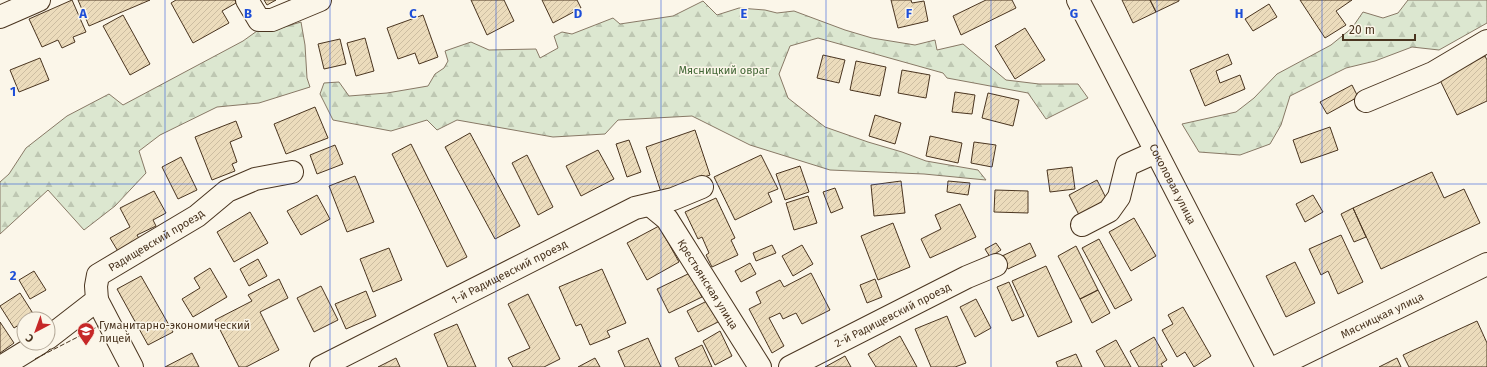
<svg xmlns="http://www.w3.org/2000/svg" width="1487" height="367" font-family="'Fira Sans',sans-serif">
<defs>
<pattern id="forest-firs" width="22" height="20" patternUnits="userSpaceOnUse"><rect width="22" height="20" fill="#dce7d0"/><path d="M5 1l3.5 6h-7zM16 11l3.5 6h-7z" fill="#bec7b2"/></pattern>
<pattern id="building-hatch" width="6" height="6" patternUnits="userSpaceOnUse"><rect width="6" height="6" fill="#ecdcbc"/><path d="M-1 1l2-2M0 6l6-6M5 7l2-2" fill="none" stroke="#ccbda1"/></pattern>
</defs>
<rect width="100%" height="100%" fill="#fbf6e9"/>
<!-- forest -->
<path fill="url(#forest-firs)" stroke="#887966" d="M1408 0H1487V23L1439 50 1412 47 1375 61 1346 68 1290 96 1281 125 1270 144 1240 155 1199 152 1182 124 1236 112 1254 98 1277 74 1331 45 1352 28 1363 12 1383 18 1398 13Z
M703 1 717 15 739 8 765 10 777 13 794 11 845 30 872 38 915 45 935 40 937 50 963 44 1006 80 1039 84H1078L1088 98 1046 119 1028 93 947 78 943 73 818 38 790 46 779 74 788 98 825 127 868 142 902 152 926 161 978 170 986 180 924 174 830 170 750 145 692 116 618 120 605 134 553 137 457 120 437 130 427 120 391 131 333 120 320 94 324 83 339 82 349 96 387 93 428 86 435 74 444 68 448 61 445 51 471 42 489 50 536 49 540 58 558 48 554 36 562 32 572 34 613 18 620 24 673 16Z
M301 22 305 45 307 78 310 87 259 103 217 107 160 135 139 151 146 173 115 206 84 230 48 190 0 234V182L9 174 26 148 67 116 109 94 123 105 243 41 257 31 274 30Z"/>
<!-- building -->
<path fill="url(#building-hatch)" stroke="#4a3520" d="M72 0 86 32 73 37 75 42 62 48 58 40 42 47 29 19Z
M78 0H150L89 26Z
M176 0H235L236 3 222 11 229 23 193 43 171 3Z
M264 0H276L267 5Z
M471 0H504L514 21 487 35Z
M542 0H577L581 8 553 23Z
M891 0H911L912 3 924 1 928 21 898 28Z
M986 0H1012L1016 8 961 35 953 16Z
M1122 0H1150L1156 12 1133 23Z
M1150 0H1179V1L1156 12Z
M1300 0H1352L1336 11 1346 25 1325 38Z
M1269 4 1277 17 1253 31 1245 19Z
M123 15 150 64 130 75 103 26Z
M423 15 438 57 419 64 415 53 398 59 387 28Z
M1025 28 1045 60 1015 79 995 46Z
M365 38 374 71 356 76 347 43Z
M340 39 346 64 324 69 318 44Z
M1228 54 1232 64 1216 71 1220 83 1240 75 1245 89 1205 106 1190 70Z
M823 55 845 60 839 83 817 78Z
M1485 56 1487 60V101L1457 115 1439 78Z
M40 58 49 80 19 92 10 70Z
M856 61 886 67 880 96 850 90Z
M902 70 930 75 926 98 898 93Z
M1352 85 1358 97 1327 114 1320 102Z
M955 92 975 95 972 114 952 112Z
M988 93 1019 100 1013 126 982 118Z
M315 107 328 138 286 154 274 124Z
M875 115 901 123 895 144 869 136Z
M236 121 242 137 230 142 237 162 232 164 235 171 212 180 195 137Z
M1330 127 1338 150 1301 163 1293 140Z
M695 130 710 175 661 192 646 147Z
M470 133 520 226 495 239 445 147Z
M930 136 962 143 958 163 926 156Z
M629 140 641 172 627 177 616 144Z
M974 142 996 145 992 167 971 163Z
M411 144 467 257 447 267 392 154Z
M335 145 343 164 317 174 310 155Z
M598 150 614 179 581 196 566 166Z
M527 155 553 207 538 215 512 163Z
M761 155 778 189 768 193 772 202 735 220 714 177Z
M181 157 197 190 178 199 162 167Z
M800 166 809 192 785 200 776 174Z
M1072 167 1075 189 1050 192 1047 170Z
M1432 172 1444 198 1464 189 1480 223 1381 269 1353 208Z
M355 176 374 222 347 232 329 186Z
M1097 180 1108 202 1080 217 1069 195Z
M901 181 905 213 874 216 871 185Z
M948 181 970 183 968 195 947 192Z
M835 188 843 208 831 213 823 192Z
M995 190 1028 191V213L994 212Z
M154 191 166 213 153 220 156 226 137 235 141 242 119 253 110 238 130 227 120 208Z
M317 195 330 219 301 235 287 211Z
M1313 195 1323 212 1305 222 1296 204Z
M808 196 817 223 794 230 786 203Z
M716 198 735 238 731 240 738 255 712 267 706 255 709 253 702 237 698 239 685 212Z
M960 204 976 237 930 258 921 239 941 229 935 215Z
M1353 208 1366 237 1354 242 1341 214Z
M250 212 268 243 234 262 217 232Z
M1134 218 1156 256 1131 271 1109 232Z
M893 223 910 267 878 280 861 236Z
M659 226 679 262 647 280 627 243Z
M1341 235 1363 282 1338 294 1328 271 1321 275 1309 249Z
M1099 239 1132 300 1115 309 1082 248Z
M996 243 1001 250 990 257 985 249Z
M1030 243 1036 256 1008 269 1002 256Z
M772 245 776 253 756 261 753 253Z
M802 245 813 264 793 276 782 256Z
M1076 246 1098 290 1080 299 1058 256Z
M389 248 402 280 373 292 360 259Z
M258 259 267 276 249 286 240 269Z
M1295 262 1315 303 1286 317 1266 276Z
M750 263 756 274 741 282 735 271Z
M1046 266 1072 322 1038 337 1012 281Z
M210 268 227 297 193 317 182 299 200 288 194 278Z
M602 269 626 323 607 331 610 337 590 345 581 324 576 326 559 287Z
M34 271 46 290 30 299 19 280Z
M690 273 702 297 669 313 657 289Z
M811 273 830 310 802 324 796 313 783 319 780 313 769 318 784 346 772 353 749 309 761 303 756 292 780 280 784 287Z
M141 276 173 332 148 345 117 289Z
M279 279 288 298 260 312 279 350 246 367H239L215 320 252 301 248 295Z
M875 279 882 297 867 303 860 285Z
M1009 282 1024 316 1012 321 997 287Z
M321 286 338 320 314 332 297 298Z
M1098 290 1110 313 1092 323 1080 299Z
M366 291 376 316 346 329 335 304Z
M20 293 34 315 28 319H24V322L14 328 0 306Z
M528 294 560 359 544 367H513L508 358 530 348 508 304Z
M711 299 722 320 698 332 687 311Z
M976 299 991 328 975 337 960 307Z
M1183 307 1211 356 1194 367 1185 352 1177 357 1162 330 1173 324 1168 315Z
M947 316 966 363 955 367H931L915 329Z
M1477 321 1487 343V367H1409L1403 355Z
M0 322 14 343 0 353Z
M457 324 476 367H448L434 334Z
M720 331 732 356 715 365 703 341Z
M900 336 917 367H876L868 354Z
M1154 337 1167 360 1161 364 1163 367H1139L1130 351Z
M648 338 661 367H625L618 351Z
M1116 340 1131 367H1105L1096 351Z
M702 345 712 367H679L675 358Z
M192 353 199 367H165Z
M1076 354 1082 367H1058L1056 362Z
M845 356 851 367H825Z
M396 358 400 367H378Z
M595 358 600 367H578Z
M1397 358 1401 367H1379Z"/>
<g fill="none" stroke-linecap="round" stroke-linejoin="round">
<!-- minor casing -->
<g stroke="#4a3520" stroke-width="24">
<g id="minor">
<path d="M247 0 259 20H272L320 0"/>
<path d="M0 17 39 0"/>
<path d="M1366 101 1433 73 1487 41"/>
<path id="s1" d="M650 205 667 219 760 367"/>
<path d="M1082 225 1109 211 1119 197 1127 165 1156 152"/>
<path d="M97 300 132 367"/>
<path id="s2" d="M48 338 97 300 96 286 98 275 197 216 227 191 255 179 292 172"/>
<path d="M1 367 40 343"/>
<path id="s3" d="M321 367 635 208 673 199 702 187"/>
<path id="s4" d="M790 367 967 277 996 265"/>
</g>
</g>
<!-- primary casing -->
<g stroke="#4a3520" stroke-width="24">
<g id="primary">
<path id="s5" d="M1078 0 1267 367"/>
<path id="s6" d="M1276 367 1487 264"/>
</g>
</g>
<!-- minor -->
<use href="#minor" stroke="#fbf6e9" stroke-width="22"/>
<!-- primary -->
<use href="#primary" stroke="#fbf6e9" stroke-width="22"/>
<!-- fence -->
<path stroke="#4a3520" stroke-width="1" stroke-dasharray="5 2" stroke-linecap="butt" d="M35 359 101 325"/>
</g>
<!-- grid -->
<path fill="none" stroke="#1d4ed8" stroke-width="1" stroke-opacity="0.55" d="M165 0V367M330 0V367M496 0V367M661 0V367M826 0V367M991 0V367M1157 0V367M1322 0V367M0 184H1487"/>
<!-- icons -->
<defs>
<g id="school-pin" transform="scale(0.9)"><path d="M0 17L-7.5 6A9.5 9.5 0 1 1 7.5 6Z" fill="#c62828" stroke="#fbf6e9"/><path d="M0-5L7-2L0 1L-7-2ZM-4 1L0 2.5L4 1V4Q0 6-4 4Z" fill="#fff"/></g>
</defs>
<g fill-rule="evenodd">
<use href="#school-pin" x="86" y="331"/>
</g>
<g text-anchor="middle" stroke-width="3" stroke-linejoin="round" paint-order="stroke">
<!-- park labels -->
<g font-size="11" fill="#436837" stroke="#fbf6e9">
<text x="724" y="74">Мясницкий овраг</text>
</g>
<!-- street labels -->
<g font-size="11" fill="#4a3520" stroke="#fbf6e9">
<text dy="4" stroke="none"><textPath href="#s5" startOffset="207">Соколовая улица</textPath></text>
<text dy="4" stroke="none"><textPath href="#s2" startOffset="155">Радищевский проезд</textPath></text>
<text dy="4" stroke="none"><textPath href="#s3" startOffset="211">1-й Радищевский проезд</textPath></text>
<text dy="4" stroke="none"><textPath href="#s1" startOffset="99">Крестьянская улица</textPath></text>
<text dy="4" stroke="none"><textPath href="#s4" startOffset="115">2-й Радищевский проезд</textPath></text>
<text dy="4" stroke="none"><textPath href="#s6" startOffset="118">Мясницкая улица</textPath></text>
</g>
<!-- poi labels -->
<g font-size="11" fill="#4a3520" stroke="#fbf6e9" text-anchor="start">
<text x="99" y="329">Гуманитарно-экономический<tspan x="99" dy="13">лицей</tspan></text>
</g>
</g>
<g font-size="13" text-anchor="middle" font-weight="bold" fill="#1d4ed8" stroke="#fbf6e9" stroke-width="3" stroke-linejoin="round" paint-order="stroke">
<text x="83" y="18">A</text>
<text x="248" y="18">B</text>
<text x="413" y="18">C</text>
<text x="578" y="18">D</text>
<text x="744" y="18">E</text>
<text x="909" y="18">F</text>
<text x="1074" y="18">G</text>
<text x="1239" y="18">H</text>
<text x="13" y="96">1</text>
<text x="13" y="280">2</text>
</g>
<!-- north arrow -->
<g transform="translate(36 331) rotate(221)"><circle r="19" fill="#fbf6e9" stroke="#b4a999"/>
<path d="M0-3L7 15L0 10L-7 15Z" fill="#c62828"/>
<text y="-6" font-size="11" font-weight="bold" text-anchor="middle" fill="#4a3520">С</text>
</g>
<!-- scale -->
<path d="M1343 34v6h72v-6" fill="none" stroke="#4a3520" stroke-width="2"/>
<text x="1349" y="34" font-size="12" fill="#4a3520" stroke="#fbf6e9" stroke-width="3" paint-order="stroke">20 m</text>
</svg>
